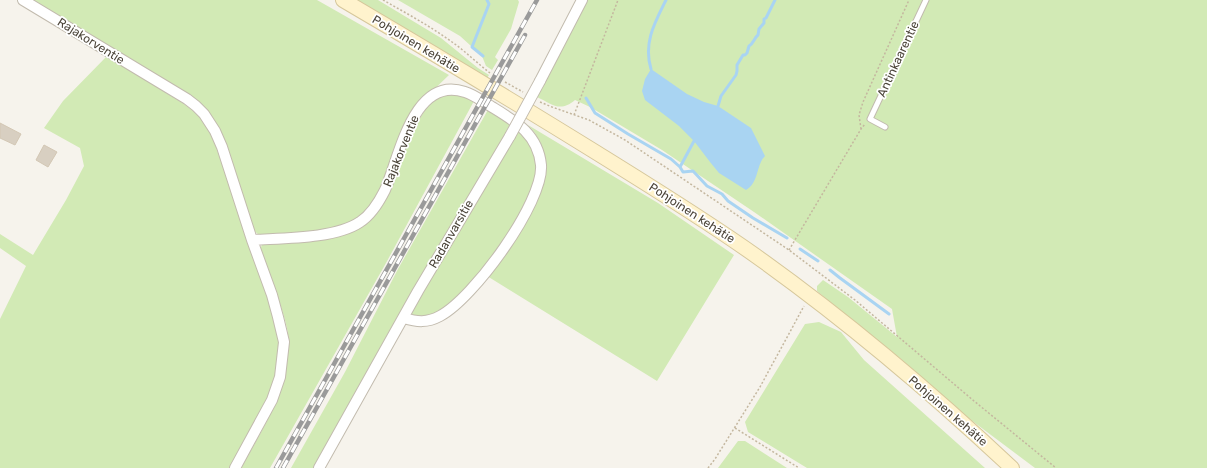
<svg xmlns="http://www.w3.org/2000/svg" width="1207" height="468" font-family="Rubik,sans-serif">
<rect width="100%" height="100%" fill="#f6f3ec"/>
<!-- green -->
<path fill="#d2eab5" d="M28 0H317L449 75 421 102 381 192 358 221 328 231 259 235 253 230 205 110Z
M356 0H378L441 38 478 68 489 75 486 80Z
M398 0H518L519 2 511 29 495 57 498 60 492 70 486 66 482 56 460 36Z
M587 0H1207V468H1035L963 414 901 359 824 297 817 291V286L823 280 848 297 897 337 892 309 754 212 662 150 590 107 575 100C560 113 552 104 537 97L541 82Z
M107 56 184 104 198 115 208 128 214 141 271 307 280 343 278 368 269 398 230 468H0V319L26 266 0 248V234L33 255 66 200 84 166 80 148 44 128 63 101Z
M457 93 474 101 386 263 270 468H241C261 432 283 399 287 356 288 351 289 346 289 341 286 311 270 279 259 251L263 243 318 238 372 217 410 134 425 110 437 96Z
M489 108 511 123 505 134 381 349 374 358 373 365 317 468H291L345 372 398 269Z
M528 125 658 203 734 255 657 381 487 276 545 174C546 155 542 139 528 125Z
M519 128 532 142 538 167 533 190 512 230 468 289 445 310 425 318 415 317 412 314 411 309Z
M819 322 841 332 864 360 985 468H807L748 432 745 422 805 324Z
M738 441H745L787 468H718Z"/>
<!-- water -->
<path fill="#a9d4f2" d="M651 69 687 94 704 102 718 106 751 128 765 156C756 165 759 183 746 190L719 173 710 162 694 141 679 126 645 100 642 91 645 79Z"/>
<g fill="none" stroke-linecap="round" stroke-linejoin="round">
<!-- stream -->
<path stroke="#a9d4f2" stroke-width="3" d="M483 56 472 47 489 4 487 0
M651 69C643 43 655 22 666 0
M586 98 595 113 628 134 671 159 680 167 694 141
M718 106 721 96 736 75 737 71V65L743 55H745L747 53 749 46C754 43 754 38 758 35L759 29 764 23V19L766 18 775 0
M680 167 683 172 693 171 707 186 722 194 728 201 753 218 787 238
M800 249 818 261
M830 270 840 278 889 314"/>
</g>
<!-- building -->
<path fill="#d8cfc1" stroke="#d3c7b4" d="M0 123 21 134 15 145 0 138Z
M44 145 57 152 48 167 36 160Z"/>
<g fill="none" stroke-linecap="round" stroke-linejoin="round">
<!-- lane casing -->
<g stroke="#c2bbae" stroke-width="7">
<path id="lane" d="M885 127 870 119 926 0"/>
</g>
<!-- street casing -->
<g stroke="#c2bbae" stroke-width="12">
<path id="street" d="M23 0 187 99 196 106 204 114 215 131 222 147 252 240C282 238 335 239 360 222 371 215 379 202 385 190 399 159 413 74 465 92 475 95 483 102 492 107 515 121 538 134 541 165 544 202 473 299 440 316 427 323 417 322 404 318
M540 81 582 0
M235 468 272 400 280 377 284 342 278 317 272 295 252 240
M319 468 418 291 510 136"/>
</g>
<!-- secondary casing -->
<g stroke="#d6c79b" stroke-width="16">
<path id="secondary" d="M343 0C428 50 513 101 597 153 650 186 704 219 756 256 846 320 931 392 1012 468"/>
</g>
<!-- path -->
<path stroke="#c4b79f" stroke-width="1.5" stroke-dasharray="2 2" stroke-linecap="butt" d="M383 0C406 13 430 26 452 42 465 51 477 63 490 73
M505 82 523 92
M540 102 552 107 589 120 625 140 789 250 855 300 974 401 1056 468
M574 115 618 0
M861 129 859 115 863 102 909 0
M789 250 861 129 865 124
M735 428 799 468
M708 468 715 459 760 387 804 306"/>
<!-- lane -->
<use href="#lane" stroke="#fff" stroke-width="5"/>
<!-- street -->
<use href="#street" stroke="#fff" stroke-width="10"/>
<!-- secondary -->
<use href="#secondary" stroke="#fff3cd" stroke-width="14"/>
<!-- rail casing -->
<g stroke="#9a9a9a" stroke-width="4.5">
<path id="rail" d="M276 468 537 0
M283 468 525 35"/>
</g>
<!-- rail -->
<use href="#rail" stroke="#fff" stroke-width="3" stroke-dasharray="9" stroke-linecap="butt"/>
<!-- street-bridge casing -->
<g stroke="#c2bbae" stroke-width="12" stroke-linecap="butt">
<path id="street-bridge" d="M510 136 540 81"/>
</g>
<!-- street-bridge -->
<use href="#street-bridge" stroke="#fff" stroke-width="10"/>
</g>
<g text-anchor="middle" stroke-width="3.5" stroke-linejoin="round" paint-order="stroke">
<!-- street labels -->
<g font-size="12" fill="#4b4439" stroke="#fff">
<text transform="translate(91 41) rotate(32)" y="4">Rajakorventie</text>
<text transform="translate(416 44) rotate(31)" y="4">Pohjoinen kehätie</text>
<text transform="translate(898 59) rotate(-65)" y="4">Antinkaarentie</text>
<text transform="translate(401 151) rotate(-68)" y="4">Rajakorventie</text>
<text transform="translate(692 213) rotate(33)" y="4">Pohjoinen kehätie</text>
<text transform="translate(451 234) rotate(-60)" y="4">Radanvarsitie</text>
<text transform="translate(948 411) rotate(41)" y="4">Pohjoinen kehätie</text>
</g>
</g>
</svg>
